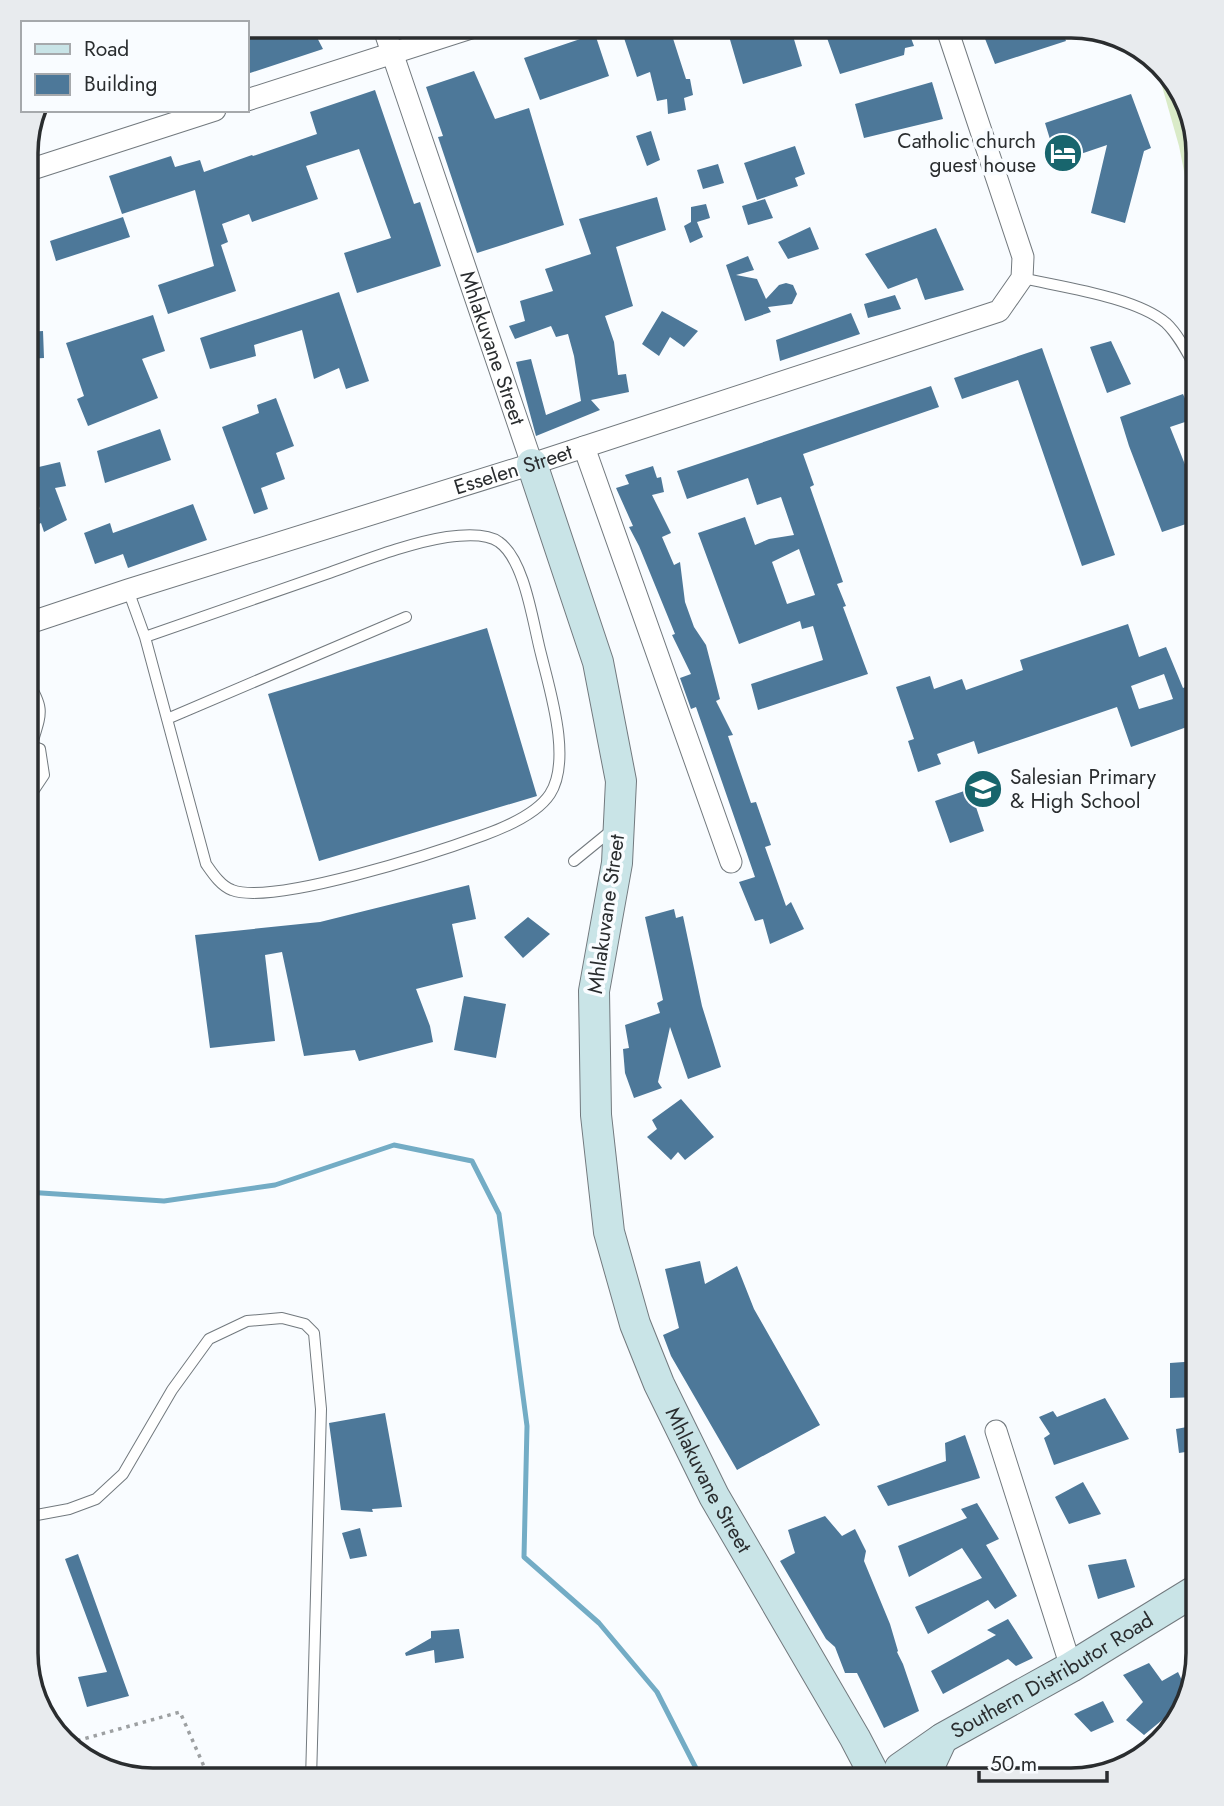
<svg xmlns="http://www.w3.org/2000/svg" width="1224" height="1806" font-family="Jost,sans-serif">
<rect width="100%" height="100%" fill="#f9fcff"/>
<!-- green -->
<path fill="#daebc8" d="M1156 65 1181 90 1198 153V241L1179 146Z"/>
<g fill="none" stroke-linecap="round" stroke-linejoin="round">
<!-- stream -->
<path stroke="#73acc5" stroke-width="5" d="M26 1192 164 1201 275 1185 394 1145 472 1161 499 1214 527 1426 524 1557 599 1623 657 1692 702 1780"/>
</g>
<!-- building -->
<path fill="#4d7899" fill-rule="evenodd" d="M247 26H311L323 49 247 74Z
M620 26H669L686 79H690L693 95 684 98 686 110 668 114 667 99 657 101 650 72 637 77Z
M726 26H790L802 66 743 84Z
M833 26H931L911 38 914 46 905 48 904 55 840 74 827 38 836 36Z
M980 26H1060L1066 41 995 64Z
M595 34 609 76 540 100 524 58Z
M474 71 495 119 529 108 564 225 477 253 438 137 443 136 426 87Z
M932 82 943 119 864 138 855 104Z
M375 90 414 204 420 202 441 266 357 293 344 253 391 238 359 149 306 166 318 199 252 222 249 214 222 224 228 242 221 245 236 291 168 314 158 285 214 266 195 190 122 214 109 176 171 156 175 167 200 160 204 172 252 155 253 156 317 134 310 112Z
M1131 94 1151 148 1144 151 1125 223 1091 213 1107 145 1057 162 1045 123Z
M651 131 660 160 647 166 636 136Z
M795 146 805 174 795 178 798 186 757 200 744 163Z
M718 164 724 183 703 189 697 170Z
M657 197 666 230 616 247 633 306 605 316 614 342 618 375 626 374 629 392 591 400 600 410 536 436 516 362 531 359 546 415 581 401 574 356 568 334 556 337 551 326 515 339 509 326 525 321 520 301 553 291 545 269 591 254 579 219Z
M765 199 773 218 748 225 742 206Z
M706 204 710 218 697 222 703 237 690 243 684 226 691 222V207Z
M123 217 130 237 56 261 50 241Z
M810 227 819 249 788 259 778 242Z
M936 228 964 290 925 300 917 278 888 289 865 254Z
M748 256 754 270 736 275 757 279 766 299 779 285 786 283 793 285 797 294 792 304 768 307 771 312 745 321 726 265Z
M339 292 369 381 346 389 339 368 314 379 302 330 254 345 256 356 210 369 200 338Z
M895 295 901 309 868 318 864 304Z
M662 311 698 331 684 347 670 337 659 356 642 344Z
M851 313 860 334 780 361 776 340Z
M153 315 165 351 142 359 158 398 88 426 77 399 84 396 66 343Z
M43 331 44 358 26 359V332Z
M1111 341 1131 384 1107 393 1090 347Z
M1042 348 1115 555 1082 566 1018 380 962 399 954 378Z
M931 386 939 407 803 454 814 485 810 487 843 582 837 584 846 606 843 607 868 674 758 710 751 684 823 660 813 626 802 629 800 621 739 644 698 533 745 517 755 545 769 539 794 535 781 497 757 505 748 478 687 499 677 471ZM799 549 815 595 787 604 772 562Z
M1183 394 1194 419 1170 427 1198 497V520L1162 532 1129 446 1120 417Z
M276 398 294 446 276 453 285 479 261 488 268 509 254 514 222 427 259 413 257 405Z
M160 429 171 460 105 483 97 451Z
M60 462 66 486 55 488 67 520 44 532 41 523 33 527 26 516 40 509 26 470Z
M653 466 657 478 661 477 664 492 652 495 671 533 662 537 674 565 680 562 685 602 694 627 706 645 720 699 716 701 733 735 728 736 751 803 756 802 771 845 765 847 786 906 791 902 804 929 770 944 763 919 755 921 739 882 755 877 696 707 691 709 680 678 691 674 672 635 675 634 639 546 629 527 633 526 616 488 629 484 625 475Z
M193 504 207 540 128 568 123 554 95 564 84 533 110 523 113 533Z
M1128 624 1139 657 1166 647 1183 688 1198 682V723L1131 747 1117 707 978 754 974 741 937 754 941 764 918 772 908 741 914 739 896 687 930 676 934 689 962 679 966 690 1023 670 1020 660ZM1164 674 1173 699 1139 709 1131 686Z
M487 628 537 796 319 861 268 694Z
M970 789 984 831 950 843 935 801Z
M469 885 476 919 452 924 463 977 416 989 430 1026 433 1042 359 1061 355 1050 304 1056 282 952 265 955 275 1041 210 1048 195 935 320 922Z
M674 909 676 918 683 916 702 1006 721 1067 688 1079 670 1027 658 1082 662 1088 634 1098 625 1073 623 1049 629 1048 625 1025 660 1013 657 1003 663 1000 645 917Z
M528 917 550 934 523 958 504 937Z
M464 996 506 1004 496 1058 454 1050Z
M681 1099 714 1137 685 1160 678 1152 671 1160 647 1137 657 1129 652 1120Z
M700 1261 705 1284 737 1266 754 1309 820 1425 737 1470 671 1356 663 1335 679 1328 665 1269Z
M1198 1361V1397L1170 1398V1363Z
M1105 1398 1129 1439 1054 1465 1044 1438 1050 1434 1039 1417 1053 1411 1057 1417Z
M385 1413 402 1507 372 1509 373 1512 341 1510 329 1423Z
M1198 1425V1450L1179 1453 1176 1429Z
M965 1435 980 1478 888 1506 877 1486 946 1461 945 1443Z
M1083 1482 1101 1514 1069 1524 1055 1497Z
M977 1503 999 1539 986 1545 1017 1596 995 1609 988 1600 928 1634 915 1607 982 1578 962 1548 909 1577 898 1546 967 1518 961 1509Z
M825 1516 842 1536 855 1529 866 1551 864 1561 890 1624 898 1651 897 1652 903 1664 919 1711 884 1728 857 1673H845L835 1647 826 1639 780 1561 795 1553 788 1530Z
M360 1528 367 1556 350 1559 342 1533Z
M78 1554 129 1696 87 1707 78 1677 107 1672 65 1559Z
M1126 1559 1135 1587 1098 1599 1088 1565Z
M1008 1619 1033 1658 1016 1666 1008 1659 943 1694 931 1671 996 1635 987 1630Z
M459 1629 464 1658 435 1663 434 1650 406 1656 405 1653 431 1638V1631Z
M1149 1663 1162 1681 1178 1672 1187 1691 1184 1702 1144 1735 1126 1720 1143 1702 1123 1675Z
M1103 1701 1114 1722 1091 1732 1074 1714Z"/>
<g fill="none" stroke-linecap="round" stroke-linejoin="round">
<!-- lane casing -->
<g stroke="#72797e" stroke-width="12">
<path id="lane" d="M1022 278C1061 287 1136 297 1166 323 1179 335 1189 356 1198 372
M128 590 145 637 206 864C213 874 221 886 232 890 273 906 438 852 484 835 506 827 537 814 550 794 572 760 550 691 541 654 533 624 525 560 499 542 487 533 462 535 447 537 408 543 363 561 326 574 265 595 205 616 145 637
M26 679C46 710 41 713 31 747
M167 719 406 617
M26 802 44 775 40 749 26 744
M574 861 612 830
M26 1517 69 1509 96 1499 123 1474 172 1390 209 1339 247 1321 282 1318 305 1324 314 1333 321 1409 311 1780"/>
</g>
<!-- street casing -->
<g stroke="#72797e" stroke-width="23">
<g id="street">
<path id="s1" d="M383 26 532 464"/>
<path d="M247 100 477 26"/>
<path d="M26 171 215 110"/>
<path d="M584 447 731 862"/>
<path id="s2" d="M26 624 128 590 532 464 999 311 1022 278 1023 257 946 26"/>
<path d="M996 1431 1071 1667"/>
</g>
</g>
<!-- secondary casing -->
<g stroke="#72797e" stroke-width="32">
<g id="secondary">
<path id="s3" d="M532 464 598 662 621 781 617 863 594 991 596 1115 609 1232 635 1324 659 1384 714 1496 855 1738 877 1780"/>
<path id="s4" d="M900 1768 943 1738 1071 1667 1198 1589"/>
<path d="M923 1780 942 1739"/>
</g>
</g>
<!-- path -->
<path stroke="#9da0a2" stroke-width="3.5" stroke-dasharray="3.5 5" stroke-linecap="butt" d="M69 1743 180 1712 210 1780"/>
<!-- lane -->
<use href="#lane" stroke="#fff" stroke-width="10"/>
<!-- street -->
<use href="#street" stroke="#fff" stroke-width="21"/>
<!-- secondary -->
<use href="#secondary" stroke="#c9e4e7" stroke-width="30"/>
</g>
<!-- icons -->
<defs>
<g id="hotel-disc" transform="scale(2.0125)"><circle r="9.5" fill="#18656d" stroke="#f9fcff"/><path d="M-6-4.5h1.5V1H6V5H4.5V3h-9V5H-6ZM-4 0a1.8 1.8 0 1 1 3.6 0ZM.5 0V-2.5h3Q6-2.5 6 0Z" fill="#fff"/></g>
<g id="school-disc" transform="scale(2.0125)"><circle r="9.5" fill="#18656d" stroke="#f9fcff"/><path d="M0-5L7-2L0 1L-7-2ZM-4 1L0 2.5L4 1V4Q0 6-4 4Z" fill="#fff"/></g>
</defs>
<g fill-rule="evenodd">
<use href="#hotel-disc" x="1063" y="153"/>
<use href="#school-disc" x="983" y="789"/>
</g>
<g text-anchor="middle" stroke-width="7" stroke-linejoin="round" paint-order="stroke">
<!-- poi labels -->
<g font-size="21" fill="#2a2d2f" stroke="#f9fcff" text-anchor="end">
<text x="1036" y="148">Catholic church<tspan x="1036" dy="24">guest house</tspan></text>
<text x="1010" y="784" text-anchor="start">Salesian Primary<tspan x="1010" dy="24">&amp; High School</tspan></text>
</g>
<!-- street labels -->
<g font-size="21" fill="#2a2d2f" stroke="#f9fcff">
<text dy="7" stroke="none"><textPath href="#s1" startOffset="340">Mhlakuvane Street</textPath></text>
<text dy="7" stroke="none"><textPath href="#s2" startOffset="511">Esselen Street</textPath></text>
<text transform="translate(606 914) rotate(-82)" y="7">Mhlakuvane Street</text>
<text dy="7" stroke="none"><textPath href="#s3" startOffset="1052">Mhlakuvane Street</textPath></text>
<text dy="7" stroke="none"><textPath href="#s4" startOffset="178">Southern Distributor Road</textPath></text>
</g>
</g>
<!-- crop -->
<path d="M0 0H1224V1806H0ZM153 38H1071A115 115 0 0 1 1186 153V1653A115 115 0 0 1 1071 1768H153A115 115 0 0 1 38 1653V153A115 115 0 0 1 153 38Z" fill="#e8ebee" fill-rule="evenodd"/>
<path fill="none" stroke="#2a2d2f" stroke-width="3.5" d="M153 38H1071A115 115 0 0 1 1186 153V1653A115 115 0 0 1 1071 1768H153A115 115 0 0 1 38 1653V153A115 115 0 0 1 153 38Z"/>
<!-- legend -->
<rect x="21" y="21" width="228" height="91" fill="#f9fcff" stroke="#a6a9ac" stroke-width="2"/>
<rect x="35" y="44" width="35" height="10" fill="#c9e4e7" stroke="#a6a9ac" stroke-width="2"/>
<text x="84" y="56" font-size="21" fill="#2a2d2f">Road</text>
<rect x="35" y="74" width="35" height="21" fill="#4d7899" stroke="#a6a9ac" stroke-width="2"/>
<text x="84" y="91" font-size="21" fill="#2a2d2f">Building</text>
<!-- scale -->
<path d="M979 1771v10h128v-10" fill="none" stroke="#2a2d2f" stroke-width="3.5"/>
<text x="990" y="1771" font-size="21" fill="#2a2d2f" stroke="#f9fcff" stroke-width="5" paint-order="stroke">50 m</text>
</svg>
